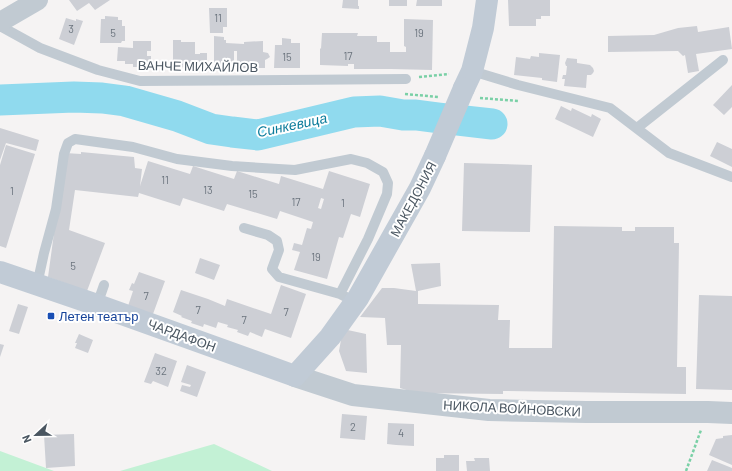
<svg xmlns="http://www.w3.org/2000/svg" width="732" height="471" font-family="Barlow,sans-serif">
<rect width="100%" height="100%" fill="#f5f3f3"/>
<!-- green -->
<path fill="#c3f1d5" d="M214 444 272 471H120Z
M0 451 54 471H0Z"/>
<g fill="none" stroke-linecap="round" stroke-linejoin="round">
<!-- river -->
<path stroke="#90daee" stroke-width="31" d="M0 100 74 97 102 98 125 101 177 116 211 129 232 132 258 135 354 112 380 111 403 115H416L439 118 492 124"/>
</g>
<!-- building -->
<path fill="#cdcfd5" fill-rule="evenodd" d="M69 0H110L95 10 89 3 77 11Z
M343 0H358V6H359V9L342 8Z
M389 0H407V6H389Z
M417 0H442V6H416Z
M508 0H550V16H541V19H536V26H509Z
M209 8H227V27H223V33H210Z
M105 16 118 17V20H122V26H125V41H122L121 43H100L101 19H105Z
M66 18 76 21V19L83 21 74 45 59 39Z
M404 19 433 20 432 70 391 69H354V64H348V66L320 65V48L321 49 322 33H358L357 36H377V42H390V52H406V47L404 46Z
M697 26 698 32 729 27 732 49 696 54 699 71 688 73 685 55 683 56 678 51 608 52V36L654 35 678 28Z
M214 36 224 37V40H226V43L244 44V42L263 41V52L268 53 270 57 267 59 265 60V68H237V51H234V67H214Z
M282 38 291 39V43H300V68H274L275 45H282Z
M173 40H181V42H195V54H200V53H207V68L178 67V64H173Z
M133 41H151V51H147V56H151V67H133V64H125V61H117L118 47 133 48Z
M539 53 560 55 557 82 542 80V78L514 75 516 57 530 59 531 56 539 57Z
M567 58 577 59V63L590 65 593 68 594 71 593 73 591 75H587L586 88 564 86 565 79H562L563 75H566L567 66H566L565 63Z
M732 85V107L724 115 713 105Z
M561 106 571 111 572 108 591 117 592 114 601 119 593 137 555 119Z
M0 128 39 140 36 151 6 143 0 160Z
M717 142 732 149V167L710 156Z
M6 145 35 154 6 248 0 246V165Z
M81 152 134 157 135 168 142 169 140 186 148 161 190 174 193 166 234 179 237 171 279 184 281 176 323 189 329 171 370 184 360 217 351 214 343 238 339 237 327 279 294 270 300 252 292 250 294 243 302 245 307 228 311 229 313 222 280 211 277 219 227 204 224 211 183 198 180 206 139 193 138 197 75 190 69 230 105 243 87 291 48 277 65 153 81 154ZM321 198 324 199 321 209 318 208Z
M464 163 532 165 530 232 462 231Z
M554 226 622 227V231H635V227H674V243H679L677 367H686V394L503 391V394L416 393 400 388 401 345H387L385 318 360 317 382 288H394L416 291 411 264 440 263 441 286 418 291V304L499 305 498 320H510L509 348H552Z
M200 258 220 265 214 280 195 273Z
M139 272 165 281 153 314 128 306 133 291 129 290 132 283 134 284Z
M281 285 306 294 291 338 265 329 262 337 250 332 248 336 237 332 238 330 227 327 228 325 218 322 216 328 204 324 203 327 191 323 192 321 181 317 182 316 173 312 181 290 208 299 225 306 227 299 253 308 271 314Z
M699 295 732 296V390L696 389Z
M18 304 28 307 19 334 9 331Z
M343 329 366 334 367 373 346 371 339 351Z
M79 334 93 340 88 353 75 348 77 343H75Z
M0 344 4 345 0 357Z
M155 353 177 361 168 387 153 381 151 384 144 382Z
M187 365 206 372 197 397 180 391 182 385 190 387 191 385 181 382Z
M342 414 367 416 365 440 340 438Z
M388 423 414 424V446L396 445 387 444Z
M74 434 75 466 46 468 44 435Z
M732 435V465L709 455 716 439 723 438V436Z
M444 455H459V471H436V458H444Z
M474 458H489L490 471H467L466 461H475Z
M712 460 732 468V471H707Z"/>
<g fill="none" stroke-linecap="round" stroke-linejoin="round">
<!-- path -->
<path stroke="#7ad0a6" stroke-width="2.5" stroke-dasharray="3 2" stroke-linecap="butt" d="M419 77 449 74
M405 94 439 97
M480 98 519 101
M686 471 701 430"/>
<!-- service -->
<path stroke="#c1cad2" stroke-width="10" d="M0 26 40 48 98 70 140 81 406 79
M472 71 518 85 610 108 669 153 732 177
M637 128 723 60
M244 228 268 235 277 241 279 250 272 269 279 277 340 294
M37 285 44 253 56 209 64 154 68 143 75 139 133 147 177 159 232 166 295 170 351 159 367 163 383 172 388 183 387 194 368 239 340 294 348 298H358
M97 305 104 285"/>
<!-- minor -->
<path stroke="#c1cad2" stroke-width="20" d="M0 22 38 0"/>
<!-- tertiary -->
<path stroke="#c1cad2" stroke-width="22" d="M295 376 353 395 489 410 586 412H708L732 413"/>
<!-- secondary -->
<path stroke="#c1cbd6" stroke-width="22" d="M464 88 472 71 483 28 487 0
M0 272 97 305 295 376 330 337 358 298 420 188 435 156"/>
<!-- secondary-bridge -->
<path stroke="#c1cbd6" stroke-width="22" d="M435 156 464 88"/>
</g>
<!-- markers -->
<rect fill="#1a4fb4" stroke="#fff" stroke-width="1.5" x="47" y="312" width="8" height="8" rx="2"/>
<g text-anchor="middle" stroke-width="4" stroke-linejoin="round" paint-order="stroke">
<!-- number labels -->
<g font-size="11" fill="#6b747e">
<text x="218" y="22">11</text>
<text x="71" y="33">3</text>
<text x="113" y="37">5</text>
<text x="419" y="37">19</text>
<text x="348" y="60">17</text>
<text x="287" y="61">15</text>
<text x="165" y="184">11</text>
<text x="208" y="194">13</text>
<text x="12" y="195">1</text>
<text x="253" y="198">15</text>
<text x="296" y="206">17</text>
<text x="343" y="207">1</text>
<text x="316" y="261">19</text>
<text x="73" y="270">5</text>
<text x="146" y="300">7</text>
<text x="198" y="314">7</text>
<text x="286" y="316">7</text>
<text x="244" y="324">7</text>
<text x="161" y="375">32</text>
<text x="353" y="431">2</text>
<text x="401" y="437">4</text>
</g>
<!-- street labels -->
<g font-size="13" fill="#4a5661" stroke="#fff">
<text transform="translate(198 66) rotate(1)" y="5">ВАНЧЕ МИХАЙЛОВ</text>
<text transform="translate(413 199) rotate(-62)" y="5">МАКЕДОНИЯ</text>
<text transform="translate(182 335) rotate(20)" y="5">ЧАРДАФОН</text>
<text transform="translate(512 408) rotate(3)" y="5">НИКОЛА ВОЙНОВСКИ</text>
</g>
<!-- transit labels -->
<g font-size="13" fill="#164399" stroke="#fff" text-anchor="start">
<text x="59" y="321">Летен театър</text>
</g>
<!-- water labels -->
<g font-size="14" font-style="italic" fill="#0c7c9b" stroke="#fff">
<text transform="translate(292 125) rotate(-12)" y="5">Синкевица</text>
</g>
</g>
<!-- north arrow -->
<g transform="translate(36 435) rotate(248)" stroke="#ffffff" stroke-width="3" paint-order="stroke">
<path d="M0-3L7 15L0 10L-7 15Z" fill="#4a5661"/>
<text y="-6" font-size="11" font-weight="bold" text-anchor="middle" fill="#4a5661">N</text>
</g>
</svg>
